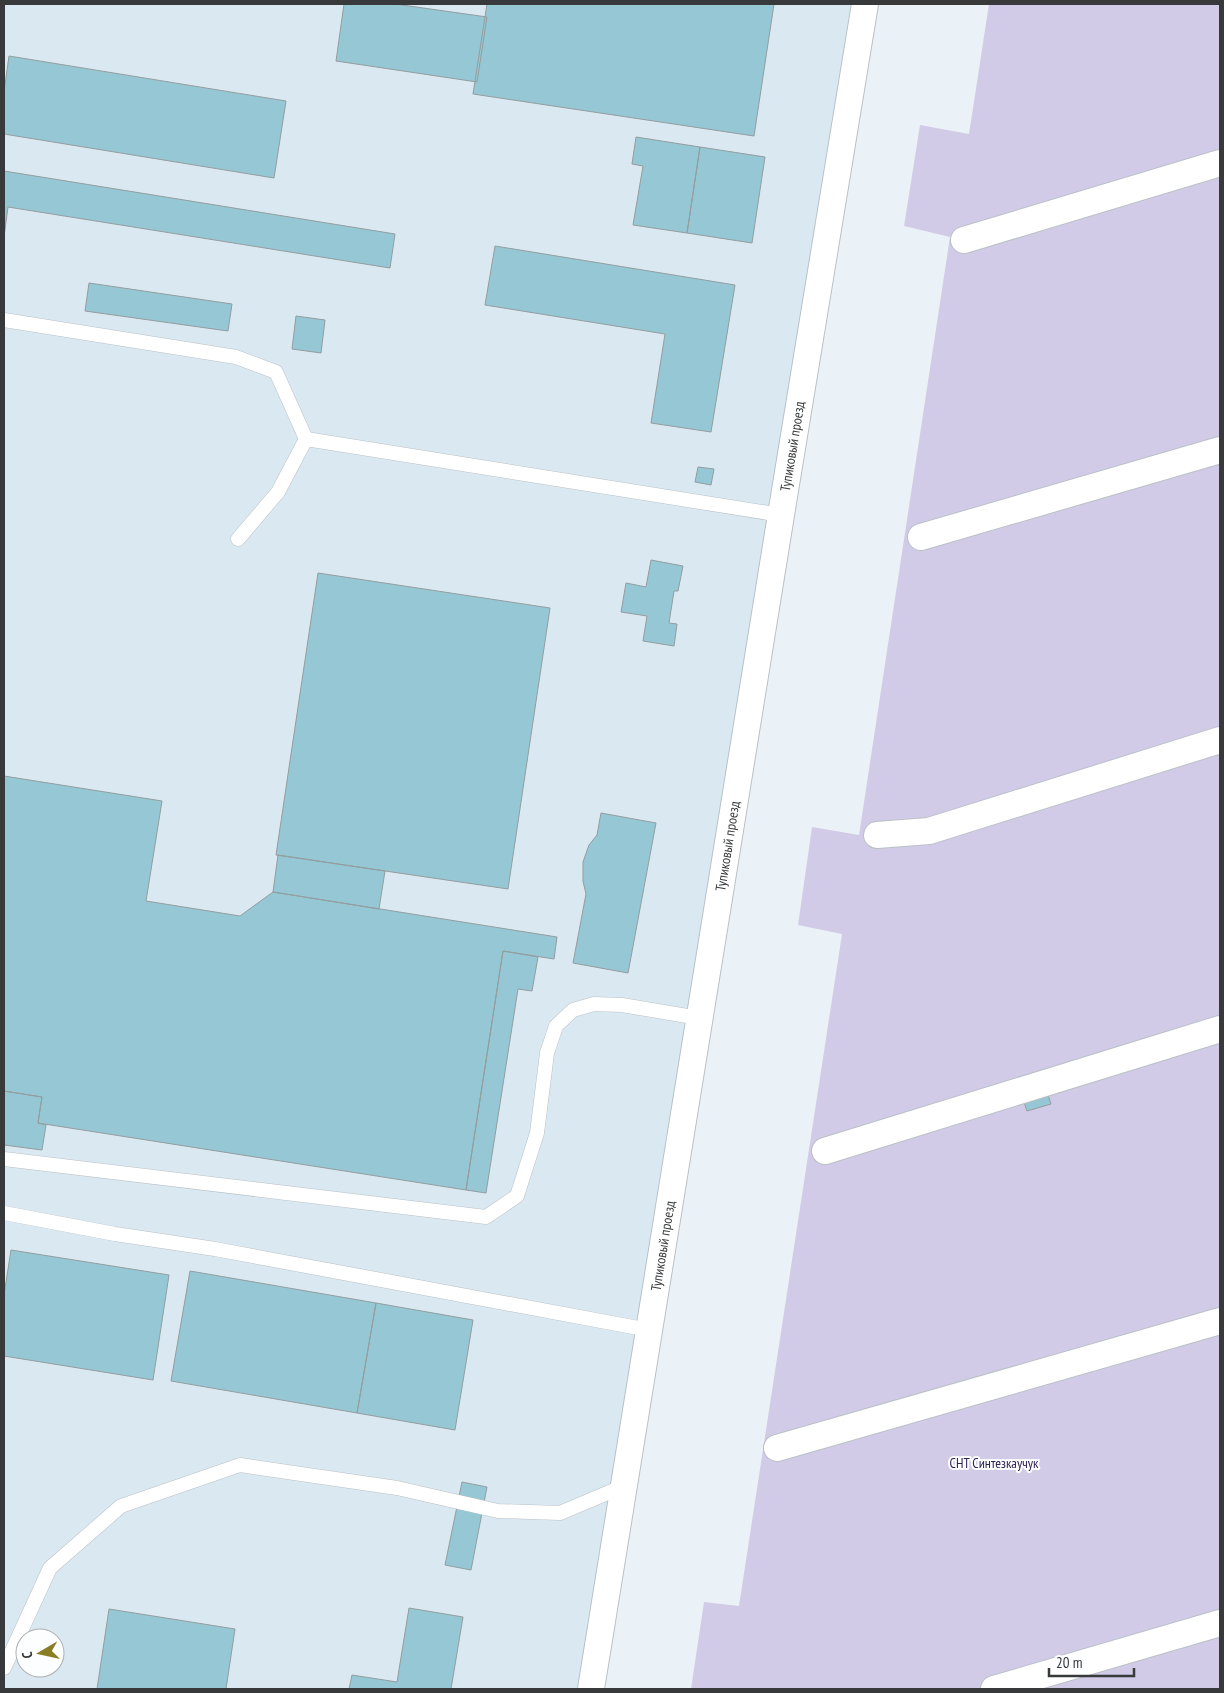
<svg xmlns="http://www.w3.org/2000/svg" width="1224" height="1693" font-family="'PT Sans Narrow',sans-serif">
<rect width="100%" height="100%" fill="#ebf2f7"/>
<!-- built -->
<path fill="#dae8f2" fill-rule="evenodd" d="M4 4H851L578 1689H4ZM25 1638H55V1668H25Z"/>
<!-- green -->
<path fill="#d1cbe8" d="M989 4H1220V1689H691L704 1602 739 1606 842 934 798 925 812 827 859 835 950 237 904 226 920 125 969 134Z"/>
<!-- building -->
<path fill="#95c8d4" stroke="#949d9f" d="M344 4H395L487 17 477 82 336 61Z
M487 4H774L754 136 473 94Z
M9 56 286 101 274 178 4 134V92Z
M636 137 700 147 687 233 633 225 643 166 632 164Z
M700 147 765 157 752 243 687 233Z
M4 171 395 234 390 268 8 207 4 237Z
M495 246 735 285 711 432 651 423 665 334 485 305Z
M89 283 232 304 228 331 85 311Z
M296 316 325 320 321 353 292 349Z
M698 467 714 469 711 485 695 482Z
M651 560 683 566 678 591H674L669 623 677 624 674 646 643 641 647 616 621 612 626 583 646 587Z
M318 573 550 608 508 889 276 855Z
M4 776 162 801 146 901 240 916 273 892 557 937 554 959 503 951 466 1190 38 1123 42 1097 4 1091Z
M601 813 656 823 628 973 573 963 586 894 583 881V862L589 845 597 835Z
M278 855 385 871 379 909 273 892Z
M503 951 538 957 532 991 518 989 486 1193 466 1190Z
M1046 1089 1051 1104 1027 1111 1022 1096Z
M4 1091 42 1097 38 1123 46 1125 42 1150 4 1145Z
M11 1250 169 1275 153 1380 4 1356V1295Z
M190 1271 376 1303 357 1413 171 1381Z
M376 1303 473 1320 455 1430 357 1413Z
M462 1482 487 1487 471 1570 445 1565Z
M409 1608 463 1617 451 1689H349L352 1675 397 1682Z
M109 1609 235 1629 226 1689H97Z"/>
<g fill="none" stroke-linecap="round" stroke-linejoin="round">
<!-- service casing -->
<g stroke="#bac1c6" stroke-width="15">
<path id="service" d="M4 320 236 357 276 372 306 439 278 492 238 539
M306 439 781 515
M4 1159 486 1217 517 1196 537 1133 547 1053 556 1026 573 1010 594 1004 622 1005 699 1018
M4 1213 115 1234 215 1249 649 1330
M4 1668 50 1568 121 1506 240 1465 397 1488 498 1511 560 1513 624 1486"/>
</g>
<!-- minor casing -->
<g stroke="#bac1c6" stroke-width="28">
<g id="minor">
<path d="M964 240 1220 163"/>
<path d="M921 537 1220 450"/>
<path d="M877 835 929 831 1220 740"/>
<path d="M825 1151 1220 1029"/>
<path d="M777 1448 1220 1321"/>
<path id="s1" d="M591 1689 781 515 865 4"/>
<path d="M994 1689 1220 1623"/>
</g>
</g>
<!-- service -->
<use href="#service" stroke="#fff" stroke-width="14"/>
<!-- minor -->
<use href="#minor" stroke="#fff" stroke-width="26"/>
</g>
<g text-anchor="middle" stroke-width="4" stroke-linejoin="round" paint-order="stroke">
<!-- street labels -->
<g font-size="14" fill="#37393b" stroke="#fdfeff">
<text dy="5" stroke="none"><textPath href="#s1" startOffset="1259">Тупиковый проезд</textPath></text>
<text dy="5" stroke="none"><textPath href="#s1" startOffset="854">Тупиковый проезд</textPath></text>
<text dy="5" stroke="none"><textPath href="#s1" startOffset="449">Тупиковый проезд</textPath></text>
</g>
<!-- park labels -->
<g font-size="14" fill="#322254" stroke="#fdfeff">
<text x="994" y="1468">СНТ Синтезкаучук</text>
</g>
</g>
<!-- border -->
<rect width="1224" height="1693" fill="none" stroke="#37393b" stroke-width="10"/>
<!-- north arrow -->
<g transform="translate(40 1653) rotate(261)"><circle r="24" fill="#fdfeff" stroke="#aeafb1"/>
<path d="M0-4L9 19L0 12L-9 19Z" fill="#897e24"/>
<text y="-8" font-size="14" font-weight="bold" text-anchor="middle" fill="#37393b">С</text>
</g>
<!-- scale -->
<path d="M1049 1668v8h85v-8" fill="none" stroke="#37393b" stroke-width="2.5"/>
<text x="1056" y="1668" font-size="15" fill="#37393b" stroke="#fdfeff" stroke-width="4" paint-order="stroke">20 m</text>
</svg>
